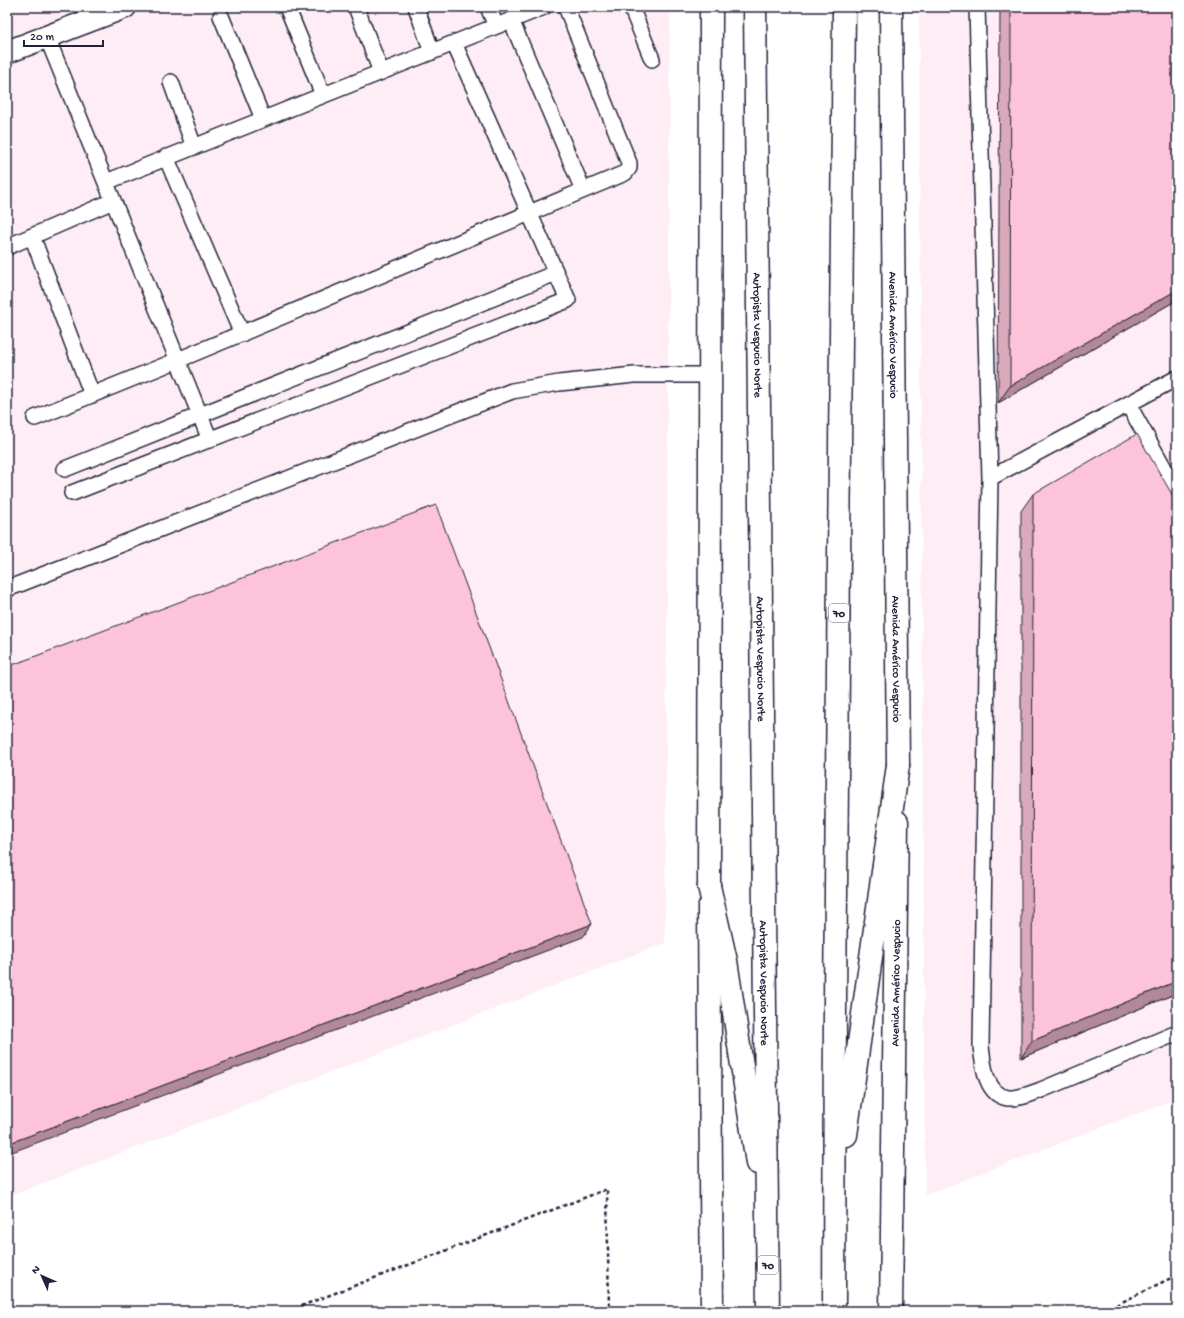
<svg xmlns="http://www.w3.org/2000/svg" width="1184" height="1318" font-family="'Gochi Hand',sans-serif">
<rect width="100%" height="100%" fill="#fff"/>
<filter id="ink" filterUnits="userSpaceOnUse"><feTurbulence type="fractalNoise" baseFrequency=".025" numOctaves="2"/><feDisplacementMap in="SourceGraphic" scale="8" xChannelSelector="R" yChannelSelector="G"/><feConvolveMatrix kernelMatrix="1 2 1 2 8 2 1 2 1" color-interpolation-filters="sRGB"/></filter>
<g filter="url(#ink)">
<!-- built -->
<path fill="#feedf4" d="M7 7H670L665 943 7 1197Z
M919 7H1177V1098L925 1195Z"/>
<g fill="none" stroke-linecap="round" stroke-linejoin="round">
<!-- service casing -->
<g stroke="#22223b" stroke-width="18">
<path id="service" d="M287 7 323 95
M356 7 381 72
M416 7 432 52
M488 7 496 26
M631 7 652 59
M977 7 990 478 981 1046C983 1063 985 1095 1008 1098 1019 1099 1030 1094 1041 1090L1177 1033
M221 16 263 119
M511 20 583 190
M47 37 210 440
M171 82 194 147
M166 157 242 334
M106 182 544 7
M32 236 92 395
M7 247 113 201
M1128 404 1177 491
M35 418 178 360 625 173 629 168V163L566 7
M65 469 556 273
M990 478 1177 378
M72 493 568 300 454 43
M7 589 512 391 559 383 634 375H710"/>
</g>
<!-- minor casing -->
<g stroke="#22223b" stroke-width="25">
<path id="minor" d="M7 52 125 7"/>
</g>
<!-- tertiary casing -->
<g stroke="#22223b" stroke-width="25">
<g id="tertiary">
<path d="M709 908 712 1311"/>
<path id="s1" d="M891 1311 897 822"/>
</g>
</g>
<!-- secondary casing -->
<g stroke="#22223b" stroke-width="25">
<g id="secondary">
<path id="s2" d="M891 7 898 765"/>
<path d="M709 886 711 7"/>
</g>
</g>
<!-- motorway casing -->
<g stroke="#22223b" stroke-width="25">
<g id="motorway">
<path id="s3" d="M755 7 768 1311"/>
<path d="M709 886 726 961 757 1163"/>
<path d="M846 1135 898 765"/>
<path d="M834 1311 835 1001 844 7"/>
</g>
</g>
<!-- path -->
<path stroke="#22223b" stroke-width="2.5" stroke-dasharray="4 3" stroke-linecap="butt" d="M288 1311 607 1189 609 1311
M1104 1311 1177 1275"/>
<!-- service -->
<use href="#service" stroke="#fff" stroke-width="15"/>
<!-- minor -->
<use href="#minor" stroke="#fff" stroke-width="22"/>
<!-- tertiary -->
<use href="#tertiary" stroke="#fff" stroke-width="22"/>
<!-- secondary -->
<use href="#secondary" stroke="#fff" stroke-width="22"/>
<!-- motorway -->
<use href="#motorway" stroke="#fff" stroke-width="22"/>
</g>
<!-- wall -->
<path fill="#daa9bb" stroke="#22223b" d="M1000 7H1177V300L998 403Z
M1033 494 1177 503V993L1021 1058V511Z"/>
<!-- shaded-wall -->
<path fill="#b18998" stroke="#22223b" d="M1177 290V300L998 403 1010 386Z
M592 924 583 937 7 1154V1144Z
M1177 981V993L1021 1058 1032 1041Z"/>
<!-- building -->
<path fill="#fdc4d9" stroke="#22223b" d="M1011 7H1177V290L1010 386Z
M1137 434 1177 503V981L1032 1041 1033 494Z
M436 505 592 924 7 1144V667Z"/>
</g>
<g text-anchor="middle" stroke-width="3" stroke-linejoin="round" paint-order="stroke">
<!-- shield labels -->
<g fill="#fff" stroke="#646476" stroke-width="1">
<rect x="829" y="604" width="20" height="18" rx="3"/>
<rect x="758" y="1256" width="20" height="18" rx="3"/>
</g>
<g font-size="11" font-weight="bold" fill="#22223b">
<text x="839" y="617">70</text>
<text x="768" y="1269">70</text>
</g>
<!-- street labels -->
<g font-size="12" fill="#22223b" stroke="#fff">
<text dy="4" stroke="none"><textPath href="#s3" startOffset="328">Autopista Vespucio Norte</textPath></text>
<text dy="4" stroke="none"><textPath href="#s2" startOffset="328">Avenida Américo Vespucio</textPath></text>
<text dy="4" stroke="none"><textPath href="#s3" startOffset="652">Autopista Vespucio Norte</textPath></text>
<text dy="4" stroke="none"><textPath href="#s2" startOffset="652">Avenida Américo Vespucio</textPath></text>
<text dy="4" stroke="none"><textPath href="#s3" startOffset="976">Autopista Vespucio Norte</textPath></text>
<text dy="4" stroke="none"><textPath href="#s1" startOffset="328">Avenida Américo Vespucio</textPath></text>
</g>
</g>
<!-- margin -->
<rect width="1184" height="1318" fill="none" stroke="#fff" stroke-width="24"/>
<rect x="12" y="12" width="1160" height="1294" fill="none" stroke="#22223b" stroke-width="1.5" filter="url(#ink)"/>
<!-- north arrow -->
<g transform="translate(42 1276) rotate(315)" stroke="#ffffff" stroke-width="3" paint-order="stroke">
<path d="M0-3L7 15L0 10L-7 15Z" fill="#22223b"/>
<text y="-6" font-size="11" font-weight="bold" text-anchor="middle" fill="#22223b">N</text>
</g>
<!-- scale -->
<path d="M24 40v6h79v-6" fill="none" stroke="#22223b" stroke-width="2"/>
<text x="30" y="40" font-size="12" fill="#22223b" stroke="#ffffff" stroke-width="3" paint-order="stroke">20 m</text>
</svg>
